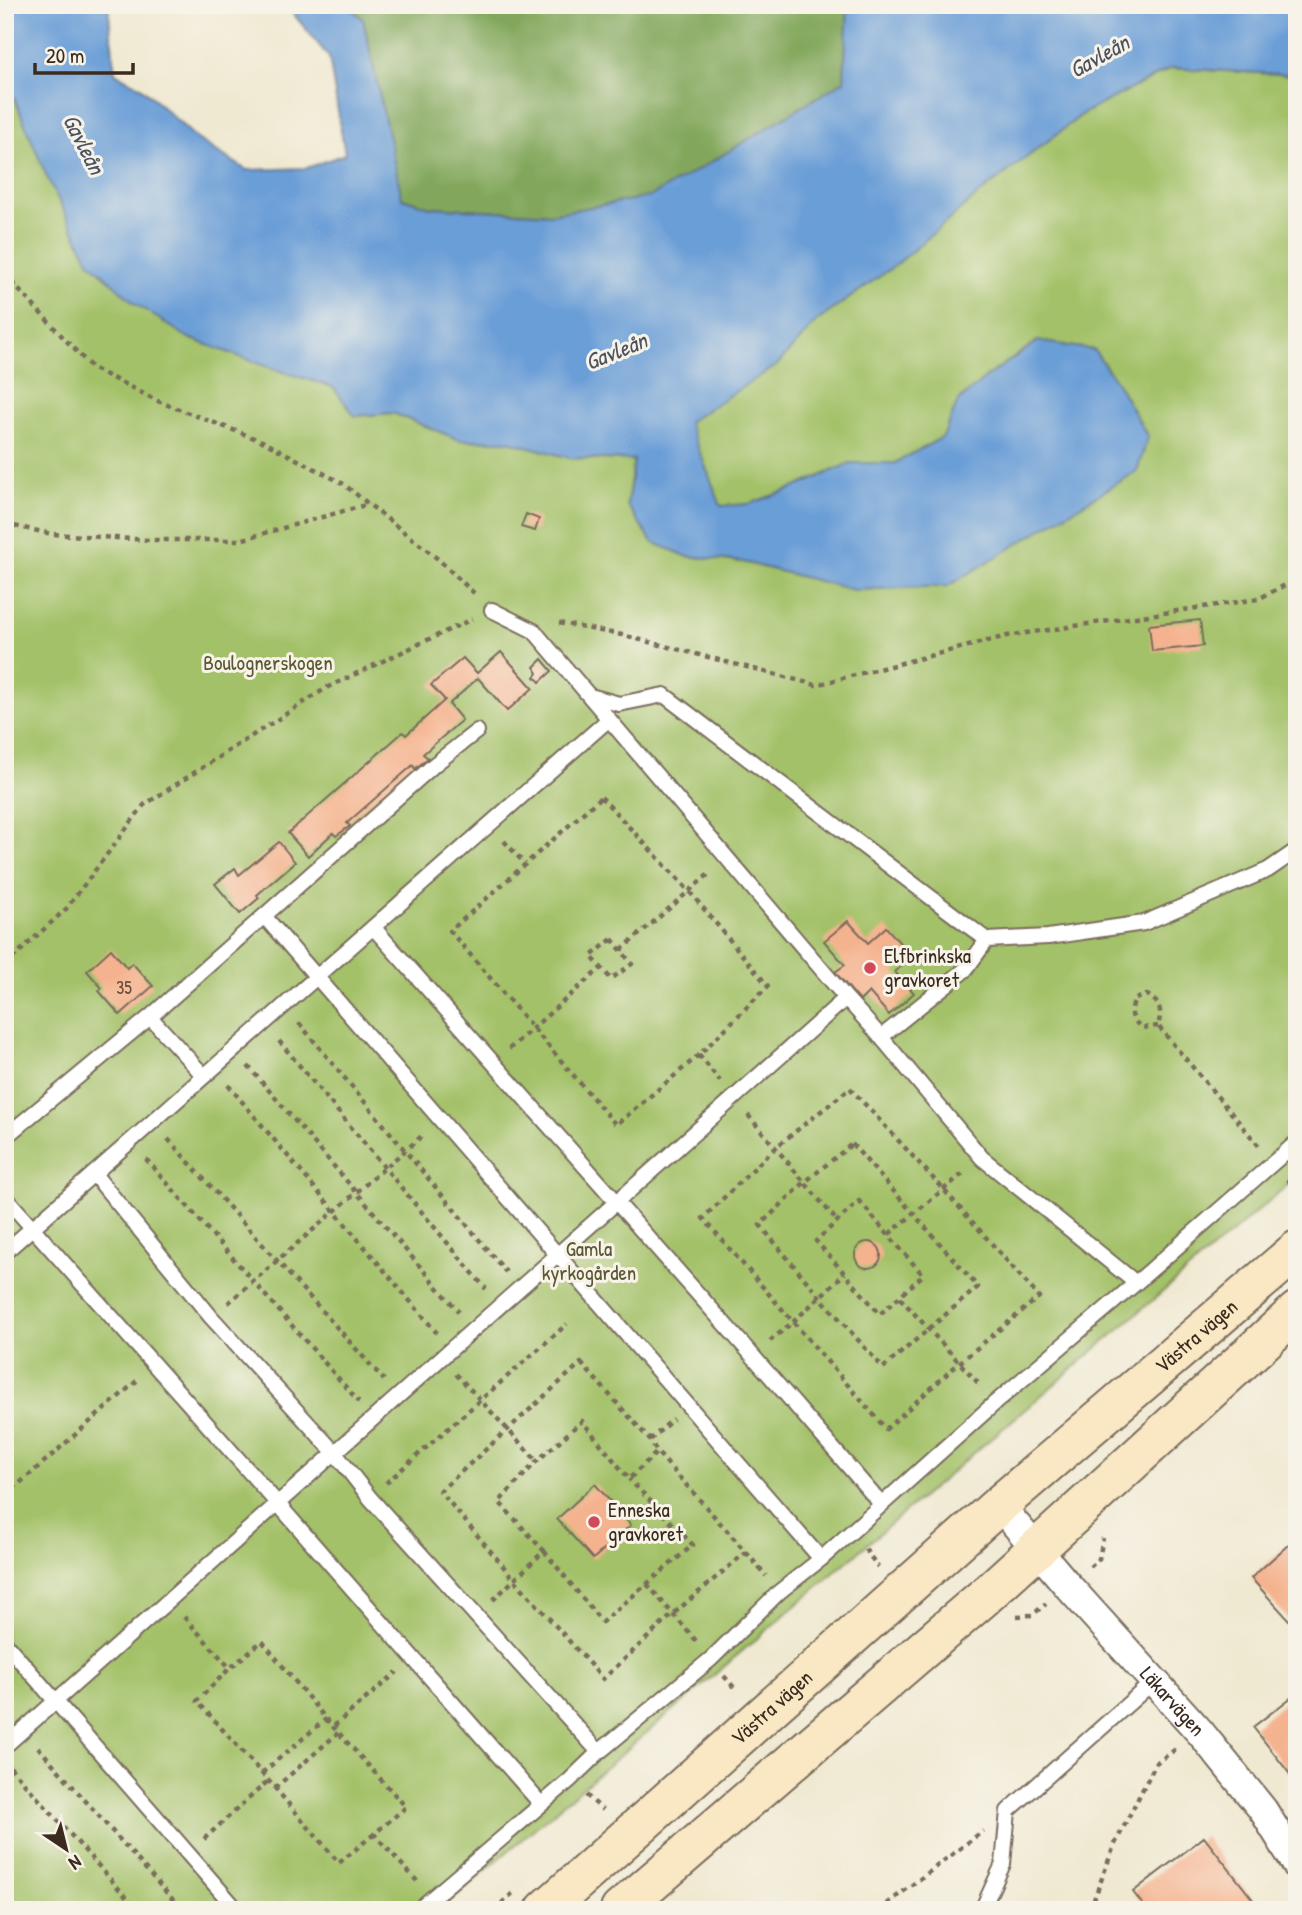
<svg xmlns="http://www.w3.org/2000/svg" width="1302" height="1915" font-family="'Patrick Hand',sans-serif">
<rect width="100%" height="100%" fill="#f7f3e8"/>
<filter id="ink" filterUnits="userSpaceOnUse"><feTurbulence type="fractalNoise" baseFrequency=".0143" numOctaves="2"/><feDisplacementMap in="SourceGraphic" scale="14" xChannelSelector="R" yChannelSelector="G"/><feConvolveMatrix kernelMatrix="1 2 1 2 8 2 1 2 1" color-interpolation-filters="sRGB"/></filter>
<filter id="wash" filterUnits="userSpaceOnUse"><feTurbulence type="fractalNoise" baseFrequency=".00686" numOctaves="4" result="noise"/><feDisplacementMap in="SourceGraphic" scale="28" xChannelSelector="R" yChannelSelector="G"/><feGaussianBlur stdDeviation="1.57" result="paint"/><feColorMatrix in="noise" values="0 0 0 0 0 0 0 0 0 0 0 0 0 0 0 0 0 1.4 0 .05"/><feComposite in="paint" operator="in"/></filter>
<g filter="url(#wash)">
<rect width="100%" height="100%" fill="#f0e9d2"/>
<!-- green -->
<path fill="#a3c168" stroke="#6f7643" stroke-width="2" d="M1171 68 1297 75V1177L439 1910H5V71L8 83 189 338 271 368 333 387 356 416 393 413 460 440 508 441 570 458 634 460 627 505 686 556 743 562 854 590 948 586 1137 471 1148 437 1117 383 1094 350 1037 341 989 375 958 401 944 437 895 463H850L794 488 749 504 721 507 687 422 777 365 817 321 897 264 979 194 1084 113Z"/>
<!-- forest -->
<path fill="#82a75c" stroke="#5e683d" stroke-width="2" d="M347 5H848L844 81 703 167 649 197 551 214 430 207 402 198 363 19Z"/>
<!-- water -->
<path fill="#6b9ed7" stroke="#53647a" stroke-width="2" d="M5 5H108L115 73 140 86 197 139 247 170 307 168 345 154 329 57 286 5H347L363 19 402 198 430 207 551 214 649 197 703 167 844 81 848 5H1297V75L1171 68 1084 113 979 194 897 264 817 321 777 365 688 422 721 506 749 504 794 488 850 463H895L943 437 958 401 989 375 1038 341 1094 350 1117 383 1148 437 1137 471 948 586 854 590 743 562 686 556 652 542 627 505 634 460 570 458 508 441 460 440 393 413 355 416 333 387 271 368 189 338 134 303 89 261 46 175 8 83 5 71Z"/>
<g id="blocks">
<!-- building -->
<path fill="#f5b28e" d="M526 514 539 519 535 531 521 527Z
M1200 620 1203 646 1152 651 1149 625Z
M501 652 533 688 507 711 478 678 449 704 462 720 423 754 428 758 415 769 413 765 347 823 350 826 336 836 333 833 308 856 288 833 403 732 406 735 445 700 431 685 463 658 477 673Z
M542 659 552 671 540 682 535 677 538 673 534 667Z
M279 842 295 862 257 895 259 898 240 914 215 884 235 868 239 875Z
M848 921 868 943 886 927 912 957 895 972 914 993 889 1015 869 992 860 1001 835 972 845 965 824 941Z
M111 949 127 968 132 963 153 986 120 1015 99 991 102 988 87 971Z
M855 1255a13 13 0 1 1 26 0a13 13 0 1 1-26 0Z
M595 1484 631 1525 593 1559 557 1519Z
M1297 1537V1629L1251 1578Z
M1297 1693V1783L1253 1727Z
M1204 1837 1261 1910H1147L1133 1892Z"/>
</g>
</g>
<g filter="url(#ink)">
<use href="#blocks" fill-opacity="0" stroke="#7a6d5d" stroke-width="2"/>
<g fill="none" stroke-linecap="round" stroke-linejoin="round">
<!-- service casing -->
<g stroke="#7a6d5d" stroke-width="18">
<path id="service" d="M492 610 534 631 846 998 881 1037 982 1158 1136 1283
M590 696 619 704 664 695 987 940 1048 937 1144 923 1268 870 1297 850
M477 731 435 764 264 916 821 1559
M373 927 752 1355 881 1504
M150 1017 204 1076
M881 1037 966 969 987 940
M5 1137 150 1017 264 916
M94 1174 211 1317 335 1453 370 1498 599 1752
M5 1197 278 1504 541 1804
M5 1252 609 719
M5 1643 237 1910
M5 1746 846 998
M418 1910 570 1780 599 1752 711 1659 779 1592 821 1559 996 1402 1136 1283 1297 1142
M982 1910 1003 1864 1008 1811 1154 1681"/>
</g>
<!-- minor casing -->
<g stroke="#7a6d5d" stroke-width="32">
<g id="minor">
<path id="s1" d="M999 1505 1069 1587 1200 1732 1263 1810 1297 1865"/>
</g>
</g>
<!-- secondary casing -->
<g stroke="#7a6d5d" stroke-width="42">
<g id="secondary">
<path id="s2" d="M545 1910 999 1505 1297 1250"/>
<path d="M620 1910 984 1597 1297 1311"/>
</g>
</g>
<!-- path -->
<path stroke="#7a6d5d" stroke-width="4.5" stroke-dasharray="5 5" stroke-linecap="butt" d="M5 275 92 368 160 402 262 441 342 483 438 559 477 596
M5 524 52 534 149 540H240L369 504
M559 623 622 635 816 685 1007 636 1258 599 1297 579
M601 797 689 891 768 986 699 1055 616 1125 450 931Z
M504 841 525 864
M612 939 632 964 611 979 591 956Z
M621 950 710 873
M5 965 66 909 144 805 328 687 472 619
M299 1023 506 1272
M1158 1026 1142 1028C1131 1019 1129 1012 1135 999L1147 995C1161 1003 1162 1011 1158 1026L1259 1146
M279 1041 486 1289
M509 1049 601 968
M699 1055 720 1081
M248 1066 459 1312
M228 1085 437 1333
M850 1088 944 1190 1039 1297 959 1363 886 1429 703 1218 776 1147Z
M748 1115 837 1221
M168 1139 384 1380
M852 1144 978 1287 883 1368 819 1296 760 1225 805 1182Z
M146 1159 359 1402
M1287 1179 1297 1190
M859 1201 923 1275 880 1314 816 1241Z
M889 1234 965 1172
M900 1298 981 1386
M228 1303 423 1135
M770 1341 793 1322 845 1273
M581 1363 650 1440 657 1452 746 1552 673 1614 603 1679 514 1579 440 1491Z
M456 1374 537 1461
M650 1440 673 1419
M386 1483 567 1324
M5 1496 139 1379
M865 1549 878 1567
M544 1551 602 1622 693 1545 629 1479
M746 1552 766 1576
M1090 1567 1099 1559 1103 1538
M647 1584 697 1642
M493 1600 544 1551 499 1502 537 1461 582 1421 629 1479 657 1452
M1017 1616 1032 1615 1046 1604
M184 1617 230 1668
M724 1676 737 1691
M334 1726 397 1672
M38 1747 182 1910
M10 1767 138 1910
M262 1773 326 1719
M275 1788 338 1733
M586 1795 603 1810
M374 1834 339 1863 275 1788 197 1701 230 1668 262 1641 326 1719 406 1807 374 1834 417 1881
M204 1839 268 1781
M1008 1904 1020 1910
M494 1910 514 1892
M879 1910 983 1831
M1090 1910 1114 1846 1156 1763 1176 1749"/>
<!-- service -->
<use href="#service" stroke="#fff" stroke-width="14"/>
<!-- minor -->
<use href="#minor" stroke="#fff" stroke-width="28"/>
<!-- secondary -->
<use href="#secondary" stroke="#fae7c3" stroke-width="38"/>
</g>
</g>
<!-- markers -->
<g fill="#d1495b" stroke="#f7f3e8" stroke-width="2.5">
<circle cx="870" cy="968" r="7"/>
<circle cx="594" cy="1522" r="7"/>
</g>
<g text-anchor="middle" stroke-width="6" stroke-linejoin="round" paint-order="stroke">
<!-- number labels -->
<g font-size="18" fill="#6a4c3a">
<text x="124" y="994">35</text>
</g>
<!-- park labels -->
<g font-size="21" fill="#5a5734" stroke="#f7f3e8">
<text x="268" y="670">Boulognerskogen</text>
<text x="589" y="1256">Gamla<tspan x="589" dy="24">kyrkogården</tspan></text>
</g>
<!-- poi labels -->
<g font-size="21" fill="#3b2a1e" stroke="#f7f3e8" text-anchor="start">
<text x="884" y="963">Elfbrinkska<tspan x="884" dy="24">gravkoret</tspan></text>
<text x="608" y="1517">Enneska<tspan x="608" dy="24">gravkoret</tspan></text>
</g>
<!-- street labels -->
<g font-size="21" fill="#3b2a1e" stroke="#f7f3e8">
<text dy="7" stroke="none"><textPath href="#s2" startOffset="868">Västra vägen</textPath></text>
<text dy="7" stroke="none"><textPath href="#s1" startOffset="262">Läkarvägen</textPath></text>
<text dy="7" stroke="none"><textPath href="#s2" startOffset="304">Västra vägen</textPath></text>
</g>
<!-- water labels -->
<g font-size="23" font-style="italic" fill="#4c535f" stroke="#f7f3e8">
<text transform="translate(1099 56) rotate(-29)" y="8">Gavleån</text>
<text transform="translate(84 144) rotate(63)" y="8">Gavleån</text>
<text transform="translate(616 351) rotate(-22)" y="8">Gavleån</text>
</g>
</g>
<!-- margin -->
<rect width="1302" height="1915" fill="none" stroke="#f7f3e8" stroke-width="28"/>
<!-- north arrow -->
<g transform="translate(66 1849) rotate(145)" stroke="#f7f3e8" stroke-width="5" paint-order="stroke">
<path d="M0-5L12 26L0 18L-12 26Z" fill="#3b2a1e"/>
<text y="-10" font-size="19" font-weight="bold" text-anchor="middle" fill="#3b2a1e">N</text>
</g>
<!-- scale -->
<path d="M35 63v10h98v-10" fill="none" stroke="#3b2a1e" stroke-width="3.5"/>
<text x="46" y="63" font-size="21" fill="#3b2a1e" stroke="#f7f3e8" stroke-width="5" paint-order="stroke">20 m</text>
</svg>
